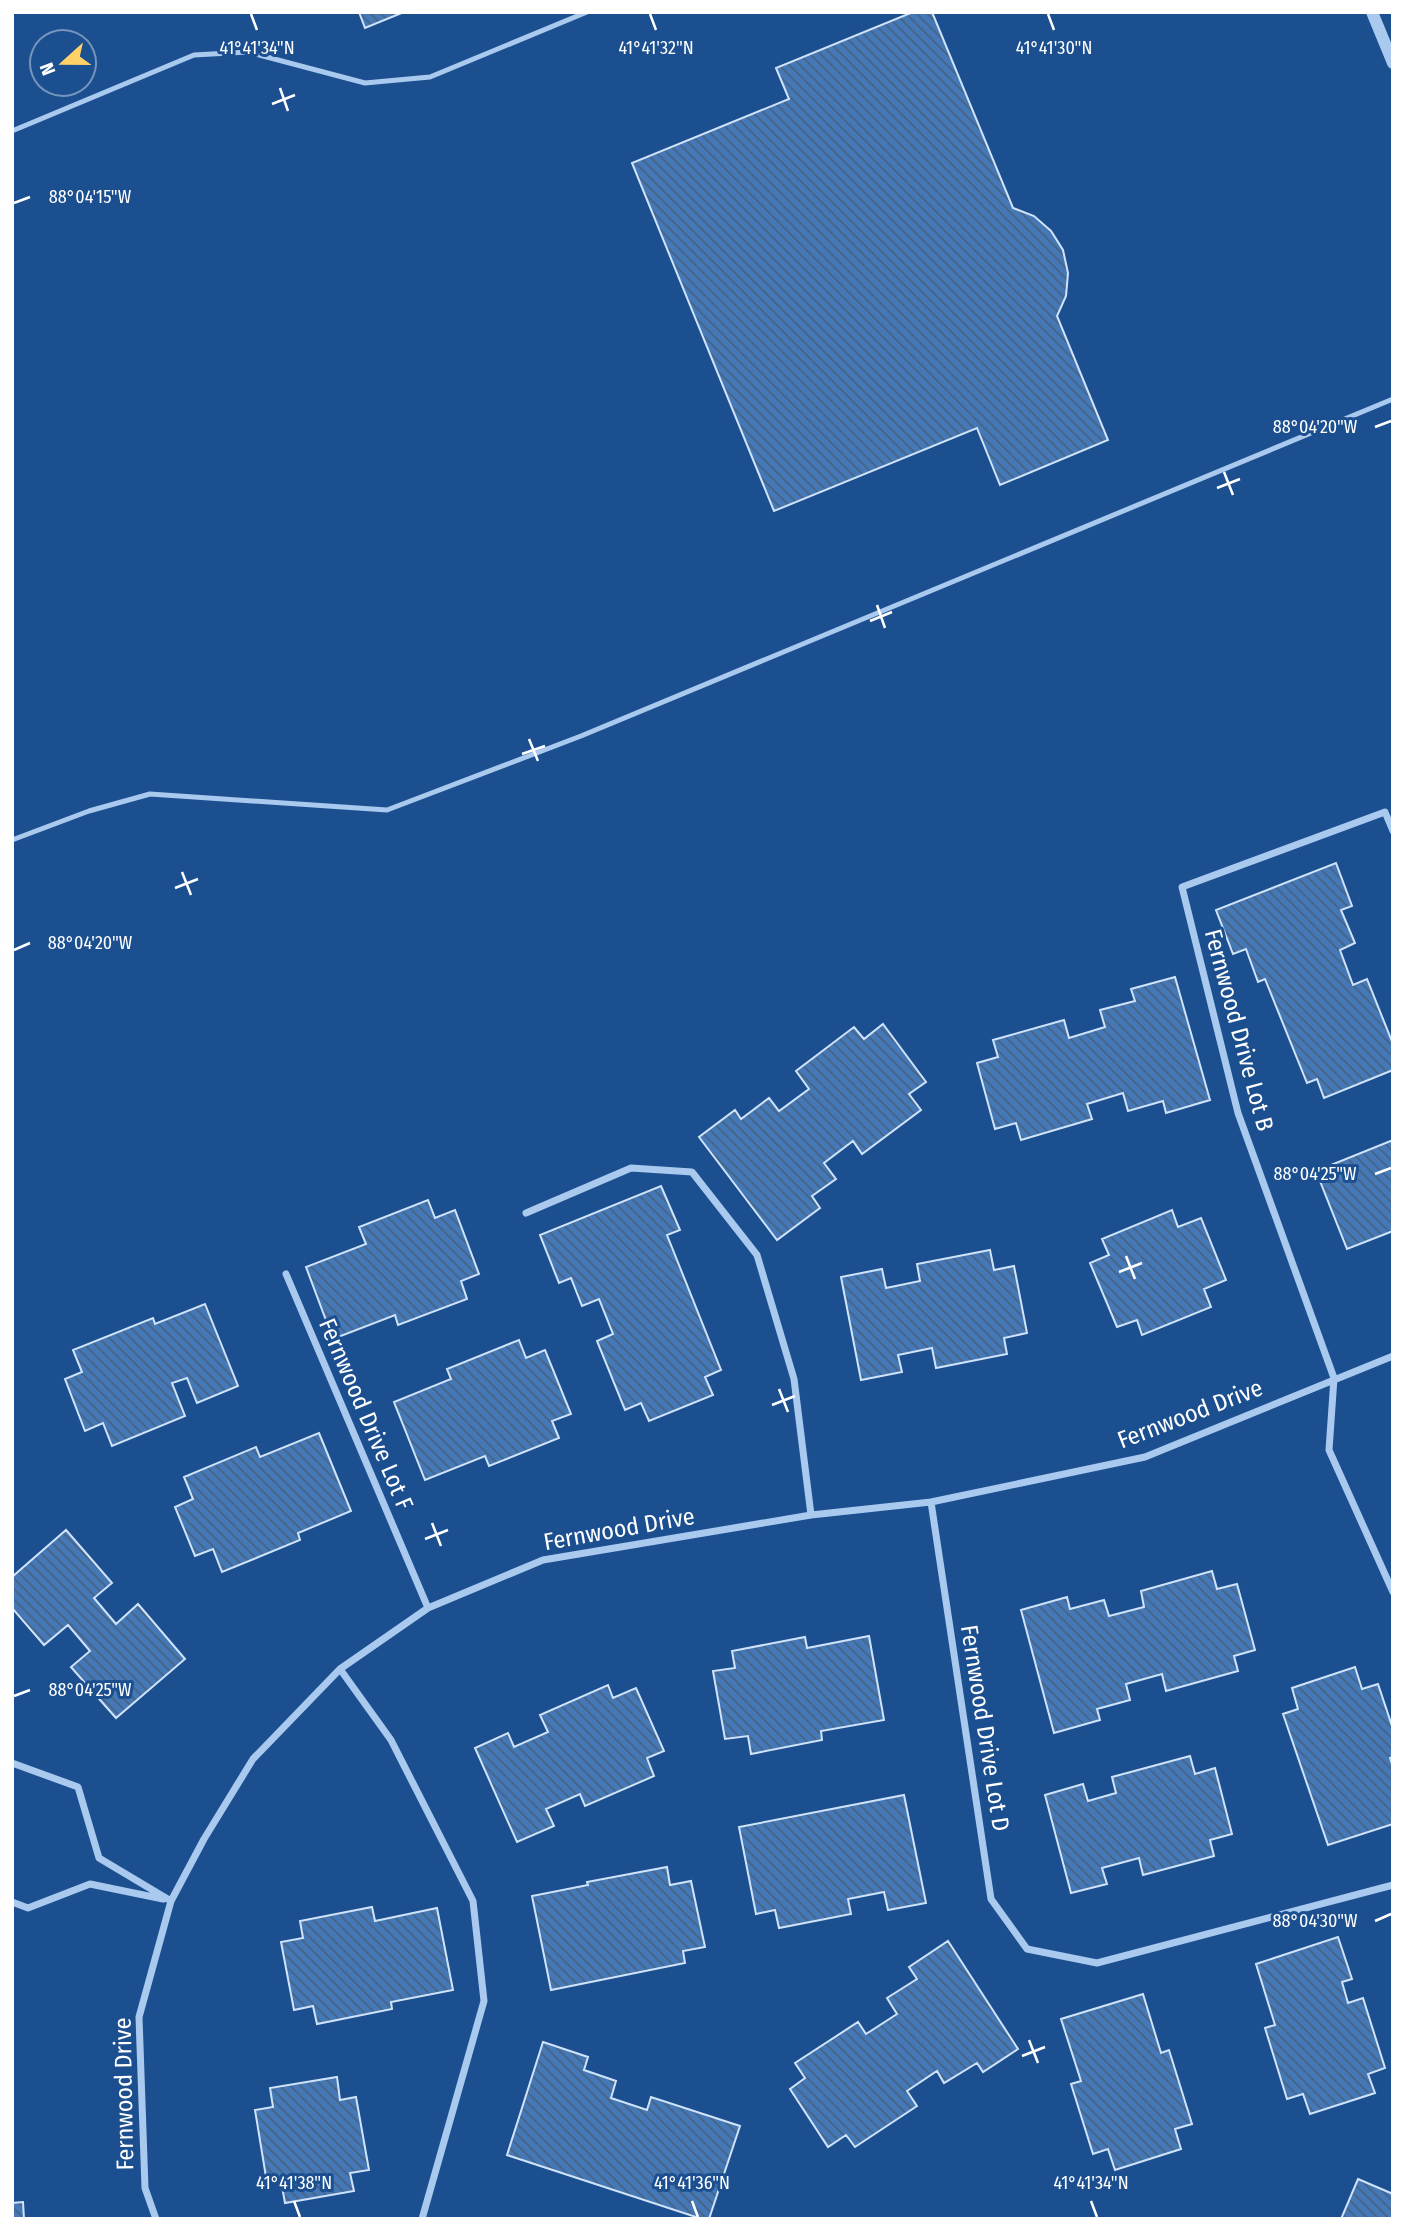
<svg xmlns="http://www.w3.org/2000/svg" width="1405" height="2231" font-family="'Fira Sans Condensed',sans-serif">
<defs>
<pattern id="building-back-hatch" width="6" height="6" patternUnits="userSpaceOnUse" patternTransform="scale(1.75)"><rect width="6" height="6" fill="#4478b7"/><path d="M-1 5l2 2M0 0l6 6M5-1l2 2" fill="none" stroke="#486282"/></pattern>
</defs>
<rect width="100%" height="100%" fill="#1b4f8f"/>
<!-- building -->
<path fill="url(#building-back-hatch)" stroke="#cfe3fa" stroke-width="2" d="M359 12H404L365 28Z
M913 12H932L1013 208 1034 216 1051 231 1063 250 1068 273 1066 296 1057 316 1108 440 1000 485 977 428 774 511 632 163 789 99 776 68Z
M1336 863 1352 906 1341 910 1355 943 1340 950 1353 985 1367 979 1393 1044V1070L1324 1098 1317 1079 1307 1083 1265 979 1258 982 1246 949 1233 954 1216 910Z
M1175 977 1210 1100 1166 1113 1163 1101 1128 1111 1123 1093 1087 1104 1092 1119 1021 1140 1016 1123 995 1129 977 1063 998 1057 993 1040 1064 1020 1069 1038 1105 1027 1100 1010 1135 1001 1131 989Z
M883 1024 926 1082 909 1094 921 1110 862 1154 853 1141 824 1163 836 1179 812 1196 820 1208 777 1240 699 1137 735 1110 741 1119 769 1098 779 1111 809 1089 796 1071 854 1027 864 1039Z
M1393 1140V1231L1347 1249 1316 1171Z
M661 1186 680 1230 667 1235 721 1370 705 1377 713 1395 649 1421 641 1403 625 1410 597 1341 613 1334 599 1299 582 1306 571 1278 559 1283 540 1235Z
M428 1200 435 1218 455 1210 479 1274 461 1281 467 1299 398 1325 395 1315 333 1339 306 1267 366 1244 359 1227Z
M1172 1210 1178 1227 1201 1218 1226 1280 1204 1289 1211 1307 1142 1335 1137 1320 1117 1327 1090 1263 1109 1255 1102 1239Z
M990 1250 994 1270 1014 1266 1027 1333 1004 1338 1007 1354 936 1368 932 1348 898 1355 902 1372 861 1380 841 1277 882 1269 886 1288 920 1281 917 1264Z
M205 1304 238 1386 197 1403 187 1378 172 1383 185 1416 112 1446 103 1423 85 1431 65 1379 82 1372 73 1350 153 1318 155 1324Z
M519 1340 526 1358 545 1350 571 1414 552 1421 559 1438 489 1466 485 1456 425 1480 394 1402 451 1379 447 1369Z
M319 1433 351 1511 298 1533 300 1540 222 1572 213 1549 195 1556 175 1507 193 1499 184 1477 256 1447 260 1457Z
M66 1530 112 1583 94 1598 116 1624 138 1604 185 1659 116 1718 71 1667 90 1651 68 1625 44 1645 12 1608V1577Z
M1212 1571 1217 1589 1237 1584 1255 1650 1234 1656 1238 1671 1166 1691 1162 1674 1126 1684 1130 1700 1097 1709 1100 1720 1054 1733 1021 1610 1067 1597 1070 1609 1104 1600 1109 1616 1144 1607 1141 1591Z
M869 1636 884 1720 821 1731 822 1740 751 1754 748 1736 725 1739 713 1671 735 1668 732 1651 805 1637 807 1648Z
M1355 1667 1362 1689 1378 1684 1393 1729V1757L1390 1758 1393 1767V1824L1328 1845 1283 1714 1298 1709 1292 1688Z
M608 1685 613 1698 636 1688 664 1751 647 1758 654 1776 585 1806 580 1794 546 1809 554 1826 517 1842 475 1748 508 1733 514 1747 548 1732 540 1715Z
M1190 1756 1195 1774 1215 1768 1232 1834 1210 1840 1214 1856 1143 1875 1139 1858 1102 1868 1107 1884 1071 1893 1045 1795 1083 1784 1088 1801 1116 1793 1112 1777Z
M904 1795 926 1903 888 1910 884 1892 848 1899 851 1914 779 1928 775 1910 756 1914 739 1827Z
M667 1867 670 1885 691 1881 705 1947 683 1951 685 1963 551 1990 532 1896 588 1885 587 1882Z
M372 1907 375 1921 437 1908 453 1990 391 2002 392 2009 317 2024 313 2006 294 2010 281 1942 303 1938 300 1921Z
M1338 1937 1352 1979 1342 1982 1348 2003 1363 1998 1385 2068 1368 2074 1375 2093 1310 2114 1303 2094 1287 2099 1265 2028 1275 2025 1256 1964Z
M948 1941 1018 2049 983 2072 977 2063 944 2083 937 2071 907 2091 917 2106 855 2147 846 2135 828 2147 790 2089 805 2078 795 2063 858 2022 866 2034 897 2014 887 1998 917 1979 909 1967Z
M1143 1994 1161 2053 1169 2050 1192 2124 1175 2129 1181 2149 1115 2170 1108 2149 1093 2154 1071 2084 1081 2081 1061 2019Z
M543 2042 588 2057 584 2070 616 2081 611 2098 647 2110 651 2097 740 2126 709 2219H702L507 2155Z
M337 2077 340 2100 356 2097 369 2170 350 2173 354 2191 285 2203 281 2181 267 2183 255 2110 273 2107 270 2088Z
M1358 2179 1393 2194V2219H1341Z
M23 2202 24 2219H12V2203Z"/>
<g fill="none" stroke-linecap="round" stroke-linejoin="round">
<!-- service -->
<path stroke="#a9c9ee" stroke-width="5" d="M12 131 194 55 248 52 365 83 430 77 587 12
M12 840 89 811 150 794 387 810 581 736 1393 399"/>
<!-- minor -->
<path stroke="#a9c9ee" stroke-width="7" d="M1393 831 1385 812 1182 887 1238 1113 1334 1378 1329 1450 1393 1592
M526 1213 631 1168 692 1172 757 1255 794 1379 811 1515
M286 1274 428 1608
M931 1502 991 1899 1027 1949 1097 1963 1393 1885
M340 1669 391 1740 473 1901 484 2001 422 2219
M12 1763 78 1787 99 1858 171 1901
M12 1902 28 1908 90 1884 163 1899
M156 2219 145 2188 139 2017 171 1901 204 1839 253 1759 340 1669 428 1608 543 1560 811 1515 931 1502 1145 1457 1393 1356"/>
<!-- tertiary -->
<path stroke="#a9c9ee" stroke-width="12" d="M1372 12 1393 63"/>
</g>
<!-- ticks -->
<path fill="none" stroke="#fff" stroke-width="2.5" d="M251 14 257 30M650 14 656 30M1048 14 1054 30M280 88 288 111M272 104 295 95M14 203 30 197M1375 427 1391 421M1224 472 1233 495M1217 488 1240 479M877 605 885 628M870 621 892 612M529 739 538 761M522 754 545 746M182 872 191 895M175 888 198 879M14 950 30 943M1375 1174 1391 1168M1126 1256 1135 1279M1119 1272 1142 1263M779 1389 788 1412M772 1405 795 1396M432 1523 441 1546M425 1539 448 1530M14 1696 30 1690M1375 1921 1391 1914M1029 2040 1038 2063M1022 2056 1045 2047M294 2201 300 2217M692 2201 698 2217M1091 2201 1097 2217"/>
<g text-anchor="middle" stroke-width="6" stroke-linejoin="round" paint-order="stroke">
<!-- street labels -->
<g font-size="24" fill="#fff" stroke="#1b4f8f">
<text transform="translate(1239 1030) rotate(75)" y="8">Fernwood Drive Lot B</text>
<text transform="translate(366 1414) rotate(67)" y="8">Fernwood Drive Lot F</text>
<text transform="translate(1190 1414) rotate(-21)" y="8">Fernwood Drive</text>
<text transform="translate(619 1529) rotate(-10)" y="8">Fernwood Drive</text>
<text transform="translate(985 1728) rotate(81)" y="8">Fernwood Drive Lot D</text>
<text transform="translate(124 2094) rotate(-91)" y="8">Fernwood Drive</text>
</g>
</g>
<g font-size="18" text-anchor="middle" fill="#fff" stroke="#1b4f8f" stroke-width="6" stroke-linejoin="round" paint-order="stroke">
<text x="257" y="54">41°41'34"N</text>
<text x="656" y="54">41°41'32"N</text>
<text x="1054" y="54">41°41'30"N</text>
<text x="90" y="203">88°04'15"W</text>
<text x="1315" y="433">88°04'20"W</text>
<text x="90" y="949">88°04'20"W</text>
<text x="1315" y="1180">88°04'25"W</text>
<text x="90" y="1696">88°04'25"W</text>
<text x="1315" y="1927">88°04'30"W</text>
<text x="294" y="2189">41°41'38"N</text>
<text x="692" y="2189">41°41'36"N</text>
<text x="1091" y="2189">41°41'34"N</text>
</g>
<!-- border -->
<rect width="1405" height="2231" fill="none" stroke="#ffffff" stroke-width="28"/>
<!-- north arrow -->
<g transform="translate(63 63) rotate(249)"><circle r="33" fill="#1b4f8f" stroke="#7695bc" stroke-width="2"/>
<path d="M0-5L12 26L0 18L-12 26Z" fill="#ffd166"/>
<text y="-10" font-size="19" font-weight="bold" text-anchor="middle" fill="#ffffff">N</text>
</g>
</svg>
